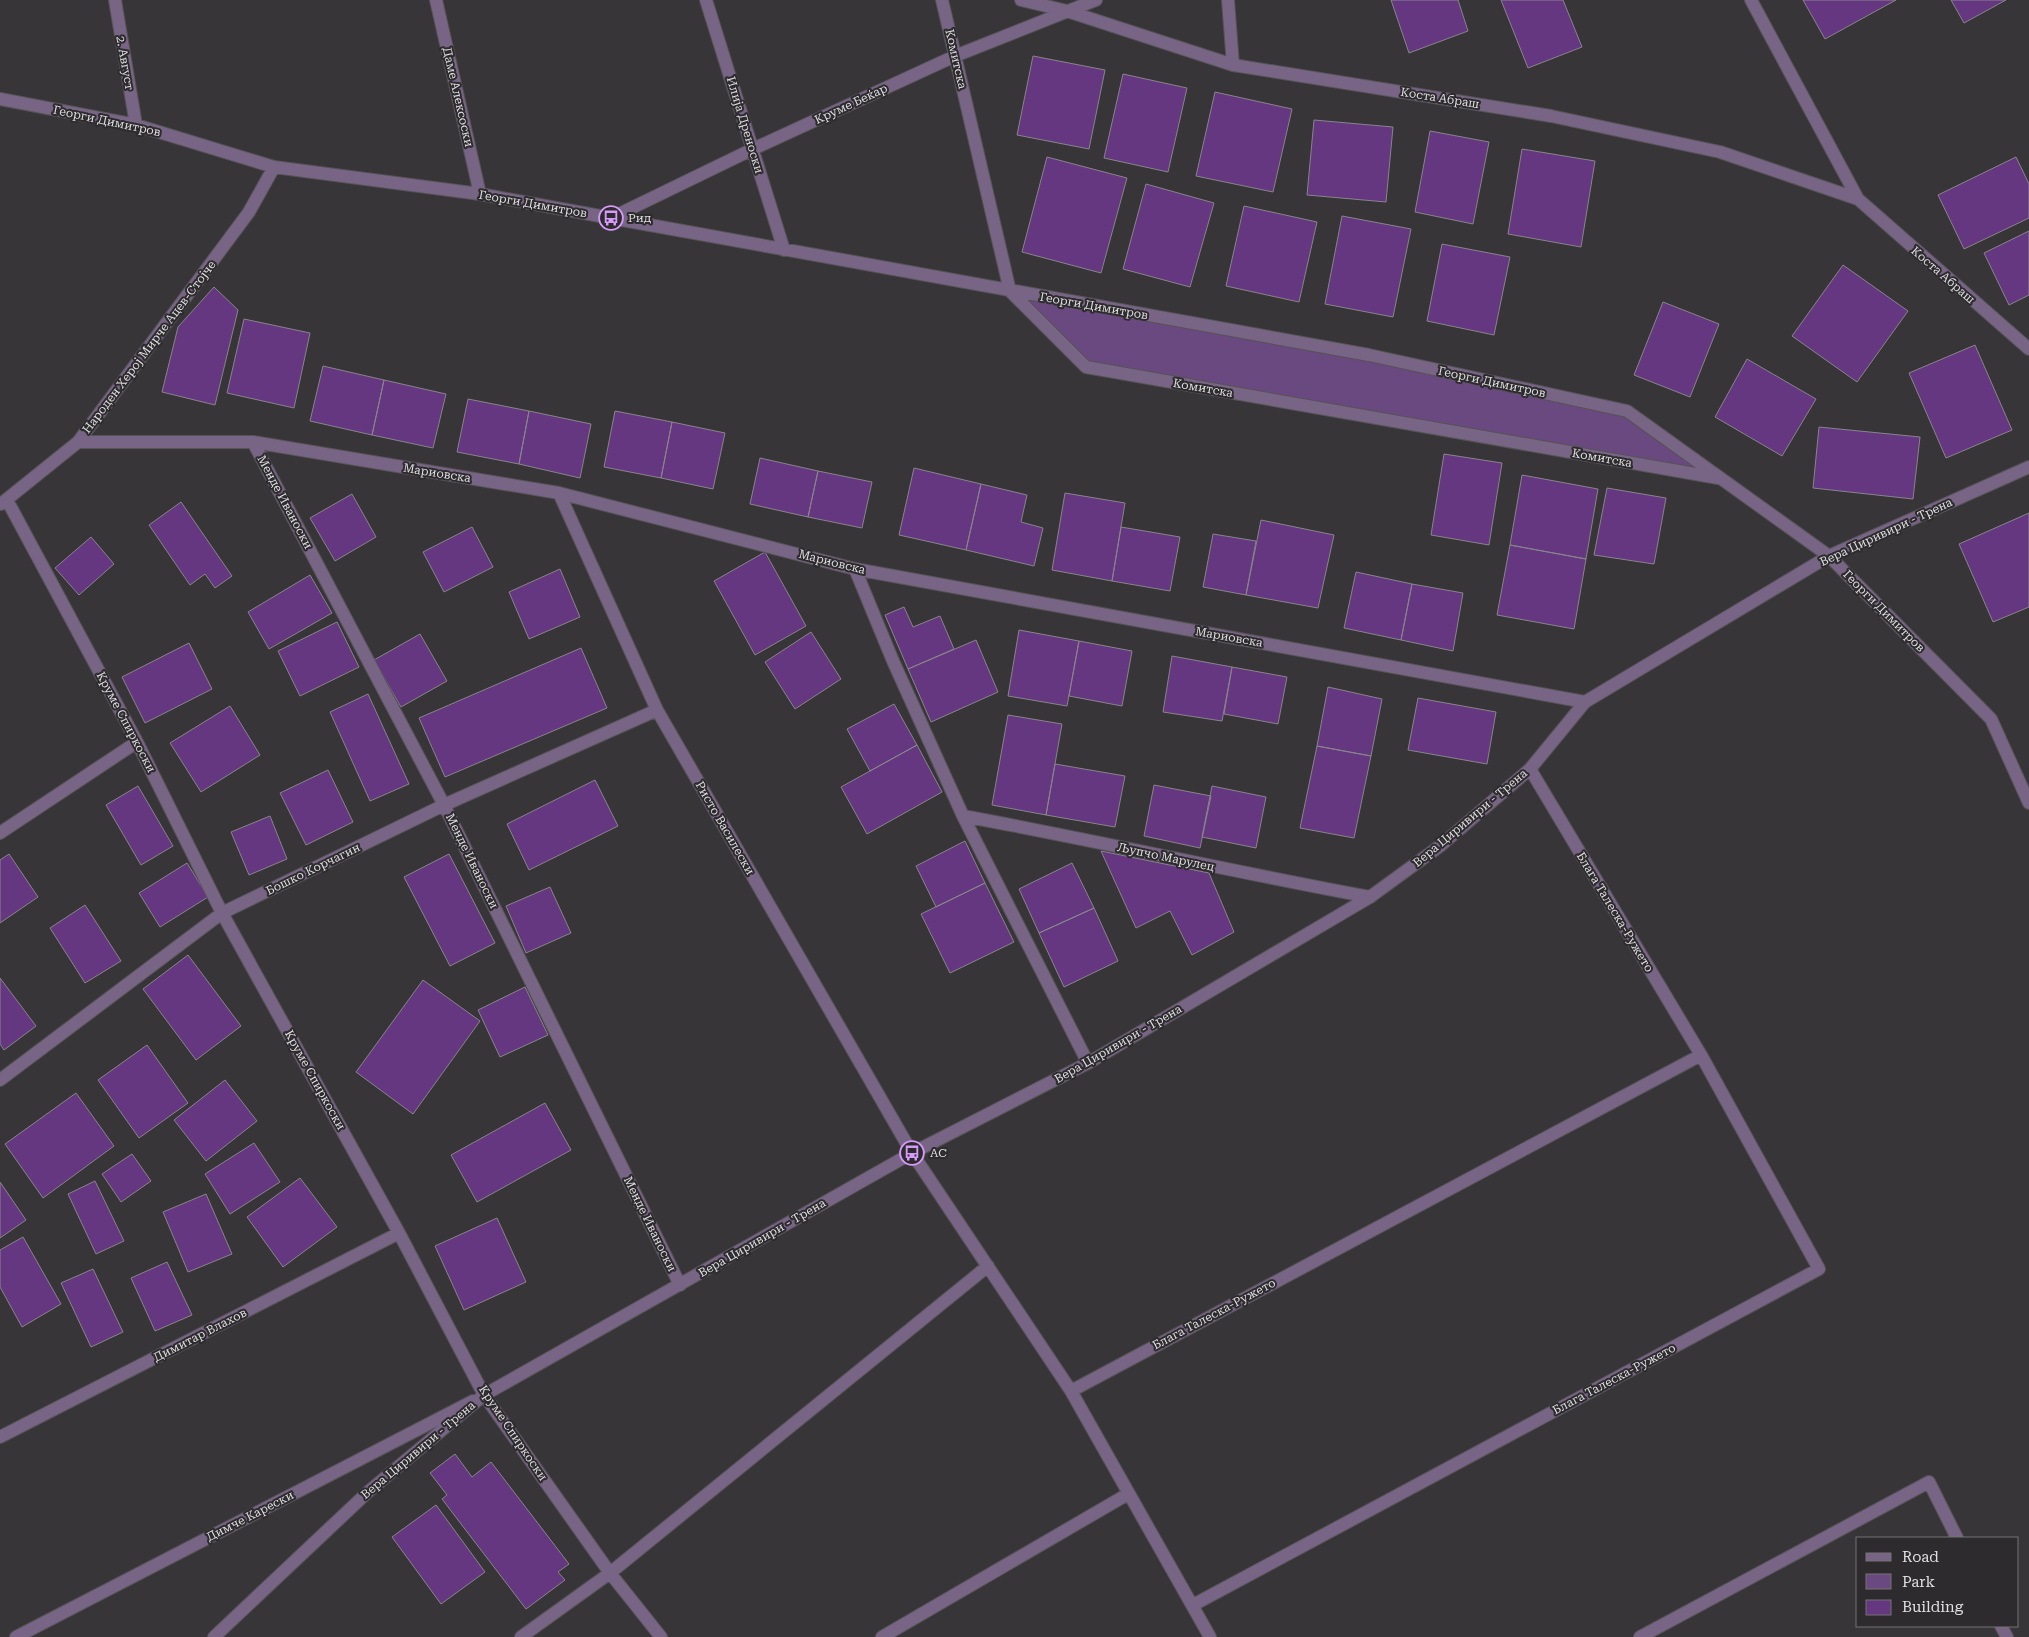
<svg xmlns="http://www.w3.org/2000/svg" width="2029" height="1637" font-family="'Roboto Serif',serif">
<rect width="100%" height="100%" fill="#373538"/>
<!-- green -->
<path fill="#6a4880" d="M1010 291 1627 411 1721 478 1086 367Z"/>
<!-- building -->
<path fill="#663781" stroke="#878589" d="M1391 0H1458L1468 31 1409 53Z
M1501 0H1563L1582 47 1528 68Z
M1803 0H1896L1825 39Z
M1951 0H2006L1964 23Z
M1033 56 1105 70 1089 149 1017 135Z
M1123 74 1187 88 1168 172 1104 158Z
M1215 92 1292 109 1273 192 1196 176Z
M1314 120 1393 127 1386 202 1307 195Z
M1430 131 1489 142 1473 224 1415 212Z
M1522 149 1595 161 1581 247 1508 234Z
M1047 157 1127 178 1101 273 1022 252Z
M2016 157 2029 184V218L1964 249 1938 195Z
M1146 184 1214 203 1190 287 1123 269Z
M1244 206 1317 222 1299 302 1226 286Z
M1342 216 1411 229 1393 317 1325 304Z
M2029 231V295L2009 305 1984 253Z
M1442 244 1510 257 1494 335 1427 321Z
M1843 265 1908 311 1857 382 1792 336Z
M214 287 238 310 215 405 162 392 178 327Z
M1663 302 1719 324 1690 397 1634 375Z
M244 319 310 333 294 408 227 393Z
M1975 345 2012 430 1946 458 1909 373Z
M1747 359 1816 399 1782 456 1715 417Z
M323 366 384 380 372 435 310 421Z
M384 380 446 394 433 448 372 435Z
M468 399 529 411 519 464 457 452Z
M529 411 591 424 580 478 519 464Z
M615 411 672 422 661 478 604 467Z
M672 422 725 433 713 489 661 478Z
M1819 427 1920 437 1913 499 1813 488Z
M1444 454 1502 463 1489 545 1431 535Z
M760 458 818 471 808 517 750 504Z
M914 468 981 484 966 550 899 535Z
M818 471 872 482 862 528 808 517Z
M1522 475 1598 489 1586 559 1510 545Z
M981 484 1027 495 1021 522 1043 528 1034 566 966 550Z
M1607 488 1666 498 1654 564 1594 555Z
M1065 493 1125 503 1112 581 1052 570Z
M352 494 376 537 335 561 310 518Z
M181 502 232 576 215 588 205 574 190 585 149 525Z
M2029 513V607L1993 622 1959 544Z
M1261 520 1334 535 1318 608 1246 595Z
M472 527 493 567 444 592 423 552Z
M1121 527 1180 537 1170 591 1112 581Z
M1213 534 1256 541 1246 595 1203 587Z
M91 537 114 564 79 595 55 568Z
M1510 545 1586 559 1574 629 1497 615Z
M765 552 806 626 755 655 714 581Z
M560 569 580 617 529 639 509 592Z
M1356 572 1412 584 1401 640 1344 628Z
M310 575 332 613 269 649 248 612Z
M1412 584 1463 593 1453 651 1401 640Z
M904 607 913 627 940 616 954 649 908 669 885 615Z
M337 622 359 667 300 696 278 651Z
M1019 630 1079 641 1067 706 1008 696Z
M811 632 841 679 795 709 765 662Z
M420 634 447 681 401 707 374 660Z
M976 640 998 692 931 722 908 669Z
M1079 641 1132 651 1122 706 1069 696Z
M189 643 212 689 145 723 122 677Z
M581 648 607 708 445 777 419 718Z
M1172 656 1232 667 1222 721 1163 712Z
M1232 667 1287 677 1278 724 1224 714Z
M1328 687 1382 699 1371 756 1317 746Z
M368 694 409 784 370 801 330 712Z
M1418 698 1496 712 1487 764 1408 750Z
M894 704 917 745 870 771 847 729Z
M230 706 260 755 201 792 170 743Z
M1008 715 1062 724 1046 815 992 805Z
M917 745 942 792 867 834 841 787Z
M1317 746 1371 756 1354 838 1300 828Z
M1055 764 1125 776 1115 827 1046 815Z
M328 770 353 822 306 845 280 793Z
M595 780 618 826 529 870 507 824Z
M1154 785 1211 796 1200 848 1144 836Z
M138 786 173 846 141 865 106 805Z
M1212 786 1266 797 1256 848 1202 837Z
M270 816 287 859 249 875 231 832Z
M965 841 985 883 936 907 916 866Z
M1101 851 1209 873 1234 932 1192 955 1170 911 1136 928Z
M9 854 38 897 0 923V860Z
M449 854 495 943 450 966 404 877Z
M187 863 208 897 160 927 139 893Z
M1072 863 1094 908 1039 933 1019 889Z
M985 883 1014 942 950 973 921 914Z
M550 887 571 933 526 953 506 906Z
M85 905 121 961 85 983 50 928Z
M1094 908 1118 961 1064 987 1039 933Z
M188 955 241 1026 196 1060 143 989Z
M0 978 36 1026 4 1050 0 1044Z
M423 980 480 1021 413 1114 356 1072Z
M525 987 548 1035 500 1057 478 1010Z
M147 1045 188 1103 139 1138 98 1080Z
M225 1080 257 1121 206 1161 174 1120Z
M76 1093 114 1146 43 1198 5 1144Z
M545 1103 571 1150 477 1202 451 1155Z
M254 1143 280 1182 230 1214 205 1174Z
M132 1154 151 1181 121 1202 102 1174Z
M300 1178 337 1227 283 1267 247 1217Z
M95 1181 124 1241 96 1254 68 1194Z
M0 1182 26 1220 0 1238Z
M206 1194 232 1254 188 1272 163 1212Z
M497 1218 526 1282 464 1310 435 1246Z
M23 1237 61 1304 22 1327 0 1287V1250Z
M167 1262 192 1315 155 1331 131 1278Z
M93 1269 123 1332 91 1347 61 1283Z
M455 1454 472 1477 491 1462 569 1564 558 1572 565 1580 526 1609 442 1499 447 1495 430 1473Z
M436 1505 485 1572 441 1604 392 1537Z"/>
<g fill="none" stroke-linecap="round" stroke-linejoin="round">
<!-- minor casing -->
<g stroke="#555356" stroke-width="14">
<path id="minor" d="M115 0 136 125
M436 0 480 194
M706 0 784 250
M942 0 1010 291 1086 367 1718 478
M1021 0 1067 11 1233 65 1551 116 1720 152 1858 199
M1228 0 1233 65
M1751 0 1858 199 2029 349
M0 99 136 125 274 167 480 194 611 218 1369 355 1627 411 1829 556 1991 719 2029 803
M611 218 753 149 955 56 1096 0
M78 442H253L559 493 855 569 1585 702
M253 442 444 805 680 1285
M559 493 657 710 912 1153 1071 1391 1210 1637
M7 500 137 742 222 913 399 1233 484 1395 610 1573 661 1637
M1 504 78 442 249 212 274 167
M855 569 893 661 963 816 1088 1063
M963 816C1099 841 1234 872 1370 897
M0 833 137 742
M0 1080 222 913 444 805 657 710
M1071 1391 1701 1055
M0 1437 399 1233
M1193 1605 1819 1269 1701 1055 1530 769
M2001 1626 2007 1637
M16 1637 473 1401
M521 1637 610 1573 988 1266
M882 1637 1128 1494
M1640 1637 1929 1482 1957 1538"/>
</g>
<!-- tertiary casing -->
<g stroke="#555356" stroke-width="14">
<path id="tertiary" d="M214 1637 369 1491 484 1395 912 1153 1088 1063 1370 897 1440 846 1530 769 1585 702 1829 556 2029 467"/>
</g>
<!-- minor -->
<use href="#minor" stroke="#786485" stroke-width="12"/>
<!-- tertiary -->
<use href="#tertiary" stroke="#786485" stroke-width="12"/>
</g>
<!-- icons -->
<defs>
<g id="bus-ring" transform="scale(1.25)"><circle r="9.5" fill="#2d2b2e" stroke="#d69bfa" stroke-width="1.5"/><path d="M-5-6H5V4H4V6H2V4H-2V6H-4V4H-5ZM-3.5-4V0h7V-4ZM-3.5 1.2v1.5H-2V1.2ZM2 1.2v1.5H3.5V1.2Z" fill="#d69bfa"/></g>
</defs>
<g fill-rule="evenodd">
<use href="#bus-ring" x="611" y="218"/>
<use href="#bus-ring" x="912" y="1153"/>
</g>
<g text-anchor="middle" stroke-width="4" stroke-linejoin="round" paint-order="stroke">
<!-- street labels -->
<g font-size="12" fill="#dfdee0" stroke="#2d2b2e">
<text transform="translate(956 59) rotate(77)" y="4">Комитска</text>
<text transform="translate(125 63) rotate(80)" y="4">2. Август</text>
<text transform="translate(458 97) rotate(77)" y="4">Даме Алексоски</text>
<text transform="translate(1440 98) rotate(9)" y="4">Коста Абраш</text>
<text transform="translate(851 104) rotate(-25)" y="4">Круме Беќар</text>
<text transform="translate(107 121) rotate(12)" y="4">Георги Димитров</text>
<text transform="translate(745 125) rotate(73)" y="4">Илија Дреноски</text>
<text transform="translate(533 204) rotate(10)" y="4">Георги Димитров</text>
<text transform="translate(1943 275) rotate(41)" y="4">Коста Абраш</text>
<text transform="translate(1094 306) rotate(10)" y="4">Георги Димитров</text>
<text transform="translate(149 347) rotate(-53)" y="4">Народен Херој Мирче Ацев-Стојче</text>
<text transform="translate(1492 382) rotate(12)" y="4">Георги Димитров</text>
<text transform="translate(1203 388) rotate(10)" y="4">Комитска</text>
<text transform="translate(1602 458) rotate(10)" y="4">Комитска</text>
<text transform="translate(437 473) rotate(9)" y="4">Мариовска</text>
<text transform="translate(285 502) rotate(62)" y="4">Менде Иваноски</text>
<text transform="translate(1886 532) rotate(-25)" y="4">Вера Циривири - Трена</text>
<text transform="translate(832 562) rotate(14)" y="4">Мариовска</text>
<text transform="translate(1884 611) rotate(45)" y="4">Георги Димитров</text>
<text transform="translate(1229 637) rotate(10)" y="4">Мариовска</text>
<text transform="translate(126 722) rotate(62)" y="4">Круме Спиркоски</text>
<text transform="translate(1470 818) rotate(-40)" y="4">Вера Циривири - Трена</text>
<text transform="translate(725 828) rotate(60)" y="4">Ристо Василески</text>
<text transform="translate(1166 857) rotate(12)" y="4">Љупчо Марулец</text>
<text transform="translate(472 861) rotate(64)" y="4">Менде Иваноски</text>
<text transform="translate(313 869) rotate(-26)" y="4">Бошко Корчагин</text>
<text transform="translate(1615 912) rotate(59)" y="4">Блага Талеска-Ружето</text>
<text transform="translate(1118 1044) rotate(-30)" y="4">Вера Циривири - Трена</text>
<text transform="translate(315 1080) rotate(61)" y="4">Круме Спиркоски</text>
<text transform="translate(650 1224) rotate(64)" y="4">Менде Иваноски</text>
<text transform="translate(762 1238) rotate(-30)" y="4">Вера Циривири - Трена</text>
<text transform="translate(1214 1314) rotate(-28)" y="4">Блага Талеска-Ружето</text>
<text transform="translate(200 1335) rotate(-27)" y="4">Димитар Влахов</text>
<text transform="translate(1614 1379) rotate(-28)" y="4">Блага Талеска-Ружето</text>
<text transform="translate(513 1433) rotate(56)" y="4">Круме Спиркоски</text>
<text transform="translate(418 1450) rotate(-40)" y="4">Вера Циривири - Трена</text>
<text transform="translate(250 1516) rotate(-27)" y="4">Димче Карески</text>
</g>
<!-- poi labels -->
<g font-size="12" fill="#dfdee0" stroke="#2d2b2e" text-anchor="start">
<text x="628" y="222">Рид</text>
<text x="930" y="1157">АС</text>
</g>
</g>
<!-- legend -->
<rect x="1856" y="1537" width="162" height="90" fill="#2d2b2e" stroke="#747375"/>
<rect x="1866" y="1553" width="25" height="8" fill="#786485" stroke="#747375"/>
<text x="1902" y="1562" font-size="15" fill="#dfdee0">Road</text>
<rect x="1866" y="1574" width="25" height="15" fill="#6a4880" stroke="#747375"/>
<text x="1902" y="1587" font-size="15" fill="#dfdee0">Park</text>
<rect x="1866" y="1600" width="25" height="15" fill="#663781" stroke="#747375"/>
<text x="1902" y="1612" font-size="15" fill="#dfdee0">Building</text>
</svg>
